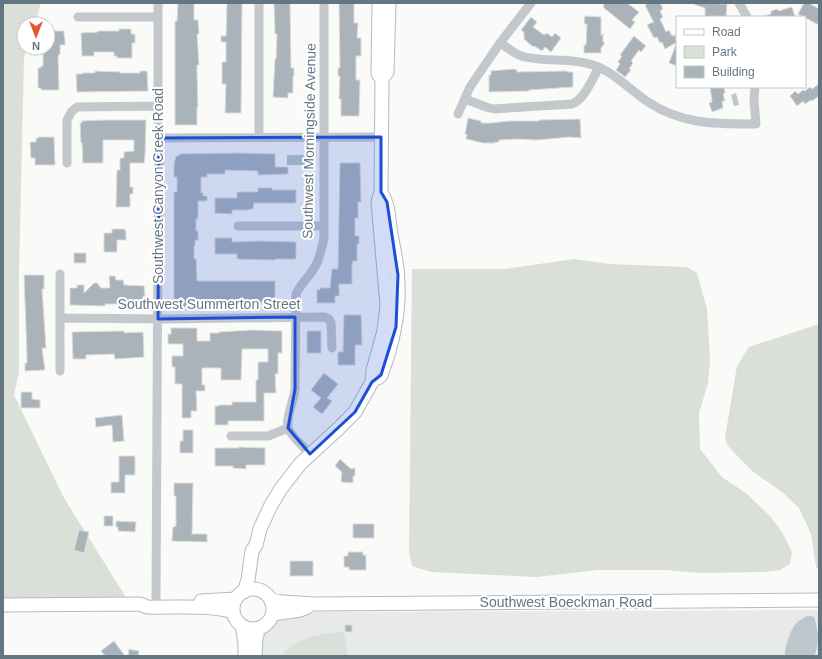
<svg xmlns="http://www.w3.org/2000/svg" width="822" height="659" font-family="Helvetica,sans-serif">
<rect width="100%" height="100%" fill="#fafaf8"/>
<!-- built -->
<path fill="#e8e9e9" d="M819 610V656H258L257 628 263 616 272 612Z"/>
<!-- green -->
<path fill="#dadfd7" d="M3 3H41L35 24H24V48H27L24 58 19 272V372L14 395 64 498 127 599 3 598Z
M574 259 609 264 687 267 697 273 707 309 710 359 708 383 699 413 700 449 722 477 747 494 770 516 782 532 792 552 790 564 780 570 764 572 699 573 666 570H599L537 577 431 572 412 566 409 553 412 269H505Z
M819 324V570L816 567 811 534 799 508 782 492 752 471 728 446 725 438 737 366 749 347Z
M344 632 348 656H281C300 636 317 634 344 632Z"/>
<!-- water -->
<path fill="#bbc7cb" d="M736 93 739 105 734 106 731 95Z
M287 155H308V165H287Z
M807 616H811L814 617C818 629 820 645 814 656H785C784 649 790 632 794 626 797 621 802 619 807 616Z"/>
<!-- building -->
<path fill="#aab3b9" stroke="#dcdcda" d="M178 3H194V20H198L199 34H197L199 65H197V72L198 107H197V125H175V21H177Z
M227 3H242L241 113H225L226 84H222V62H226V42H221V36H226Z
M274 3H290L291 68H294V76H293V93H288V98L273 97 275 59H276L277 34H275Z
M339 3H354V23H358L357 38H361V56H356V80H360L359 116H341V99H339L340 76H338V68H340Z
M603 3H627L639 12 632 20 635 22 630 29 604 8Z
M648 3H660L663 9 660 11 663 17 660 19 666 32 669 30 672 36 675 35 677 42 665 49 662 42 660 43 657 37 654 38 647 25 653 22 654 23 645 5Z
M693 3H719V4H727L726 17H705V8L693 4Z
M804 3H809L819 9V25L798 14Z
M792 7 795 17H764V16L771 14V11L778 9V11Z
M585 16 601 17V36L603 33V42L605 43 601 48V53H584V45H586L587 24H584Z
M531 17 537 22 533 27 544 35 547 33 552 37 555 33 561 38 551 52 545 47 542 51 536 47 532 46 524 39V32L521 30Z
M119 29H131V34H135V43H132V58H117V56H114V52H94V56H82L81 33 98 32V31H119Z
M48 31H64V36L65 39V45H60V54L58 56 59 90H41V88H38V68H41V66H43V48H48Z
M634 36 646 46 641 52 639 50 631 61 633 63 629 69 631 70 625 77 616 70 620 64 618 62 622 56 620 55Z
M676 44H677V66L669 63Z
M513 69 517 70V72L567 71V72H573V87L529 90V91L489 92V75H491V71Z
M95 71 120 72V73H140V71H147L148 91 77 92 76 74H82V73H95Z
M819 84V96L812 101 811 100 805 104 803 101 797 106 790 96 795 91 798 94 803 90 805 91 810 87 812 89Z
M710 87H724L725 93 723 94 725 101H722L723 108 712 112 709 103 712 102V101Z
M468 118 481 121V123H491L509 121H539V120L580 119 581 138 570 137 537 140 517 139 499 140V142H495V143H483L466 139 467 135 465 134Z
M105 120H146L145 156 144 163H130V187H133V194H130V207H116L117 170H120V158H124V152L134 151V140H103V163H83L82 143H81L80 123H82V121Z
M39 137H54L55 165H35V158H31L30 142H36V139Z
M238 153 275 154V167H288V174L258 175V171L225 170V174H207V177H201V193H203V196H207V201H198V219H196V231H198V240H195V246H194V259H196L197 281H275V304H267V302H220V304H196V307L174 308V192H177V177H174V165L176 156H179V154Z
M340 163H360L361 202H358V218H355V236H359V244H357V261H353L352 265V284H339V296H335V303H317V290H320V288H330L332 269H338Z
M258 188H272V190H296V203H254L253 209H249V210H232V214L215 213V198H237V192H258Z
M112 229H125V231H126V240H117V252H104V233H112Z
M215 238H232V242L258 241 296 242V259H275V260L237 259V254H215Z
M74 253H86V263H74Z
M24 275H44V289H42L46 348H42L45 370 25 371V363H27V356Z
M109 276H115L116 280H123L124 285 144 286 145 296H143V305H129V304H105V306L70 305V288H77V285H84V293L94 283H97L101 288H110Z
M344 315H361L362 345H355V365H338V352H343Z
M171 328H197V341H210V333H219V332L252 330 282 331V353H278V374H275L276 393H264V421H228V425H215V406H219V405H232V402H256V380H258V362H268V349H242L241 380H221V368H202V385H205V391H196L197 411H191V418H182V384H175V367H172V356H183V344H168V334H171Z
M124 331V333L143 332 144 357 115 359 114 354 86 355V359H73L72 332Z
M307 331H321V353H307Z
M324 373 338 384 327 398 332 401 322 414 313 407 321 398 311 390Z
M21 392H32V399L40 400V408H21Z
M122 415 124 441 113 442 112 425 96 427 95 418Z
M183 430H193V453H180V441H183Z
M239 447 265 448V465H246V469L233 468V466H215V448H239Z
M119 456H135V475H125V493H111V482H119Z
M340 459 351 469 355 468V476H353V483L341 482 342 472 335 466Z
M174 483H193L192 534H207V542L172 541 173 527 176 526V496H174Z
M104 516H113V526H104Z
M116 521 136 522 135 532 118 531V527H116Z
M353 524H374V538H353Z
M79 530 89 532 84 553 74 550Z
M348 552H363V555H366V570H349V567H344V556H348Z
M290 561H313V576H290Z
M345 625H352V632H345Z
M114 641 125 656H105L101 651Z
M129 649 139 651 138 656H128Z"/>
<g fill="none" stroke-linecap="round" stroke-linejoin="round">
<!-- secondary casing -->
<g stroke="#b3babf" stroke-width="15">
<path id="secondary" d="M382 79 387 72 389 3
M378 378 381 375C396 336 403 297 395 255 394 248 392 241 391 234 388 218 390 207 381 192
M233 609a20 20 0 1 1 40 0a20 20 0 1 1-40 0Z
M244 592 248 580 252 551 256 545 260 529 270 507 280 490 300 464 338 429 355 412 372 382 373 370 384 331 387 305 378 202 381 192 382 79 378 74 379 3
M271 600 283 602 314 604 819 600
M201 601 236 599
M3 605 140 604 147 607C174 608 207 604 233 612
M273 614 300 610 307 607
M242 626 245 643V656
M255 656 256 638 259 628"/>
</g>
<!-- minor -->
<path stroke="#c3c8cc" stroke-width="9" d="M739 3 747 17
M78 17H158
M500 43C507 47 513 53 521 56 544 63 570 57 593 65 614 72 630 90 648 102 683 125 717 124 756 124L754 100 755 87
M465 99 486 107 494 109 572 104C584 100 593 78 599 67
M458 114 470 87 500 43 531 3
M259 137V3
M159 138 381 137
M67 163V120L72 111 77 107 158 106
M238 226H324
M60 274V371
M60 318 167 319 325 317 329 319 331 323 332 348
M231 436H268L288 428
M310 454C304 447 293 438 289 430 284 421 294 400 295 389L296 294C301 283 310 276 316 265 320 257 322 247 324 238V3
M156 600 158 224 159 150 158 125V3"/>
<!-- secondary -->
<use href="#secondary" stroke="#fff" stroke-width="13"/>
</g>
<!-- marked area -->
<path fill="#1d4ed8" fill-opacity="0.2" stroke="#1d4ed8" stroke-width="3" stroke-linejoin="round" d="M381 137V192L387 202 398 275 396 327 381 375 372 382 355 412 310 454 288 428 295 389V317L158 319 159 138Z"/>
<g text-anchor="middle" stroke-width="4" stroke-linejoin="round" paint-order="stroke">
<!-- street labels -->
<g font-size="14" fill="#657683" stroke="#fff">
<text transform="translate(309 141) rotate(-89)" y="5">Southwest Morningside Avenue</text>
<text transform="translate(158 186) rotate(-90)" y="5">Southwest Canyon Creek Road</text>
<text x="209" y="309">Southwest Summerton Street</text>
<text x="566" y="607">Southwest Boeckman Road</text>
</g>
</g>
<!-- border -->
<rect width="822" height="659" fill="none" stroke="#657683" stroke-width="8"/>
<!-- legend -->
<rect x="676" y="16" width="130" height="72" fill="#ffffff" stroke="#c1c8cd"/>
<rect x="684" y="29" width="20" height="6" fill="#ffffff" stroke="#c1c8cd"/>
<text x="712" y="36" font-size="12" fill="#657683">Road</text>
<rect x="684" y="46" width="20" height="12" fill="#dadfd7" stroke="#c1c8cd"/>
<text x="712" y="56" font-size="12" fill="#657683">Park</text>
<rect x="684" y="66" width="20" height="12" fill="#aab3b9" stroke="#c1c8cd"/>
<text x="712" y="76" font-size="12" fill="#657683">Building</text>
<!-- north arrow -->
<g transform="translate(36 36) rotate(180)"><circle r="19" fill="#ffffff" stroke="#c1c8cd"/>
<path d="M0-3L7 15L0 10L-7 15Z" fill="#e4572e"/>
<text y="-6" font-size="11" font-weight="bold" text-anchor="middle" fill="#657683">N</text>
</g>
</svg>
